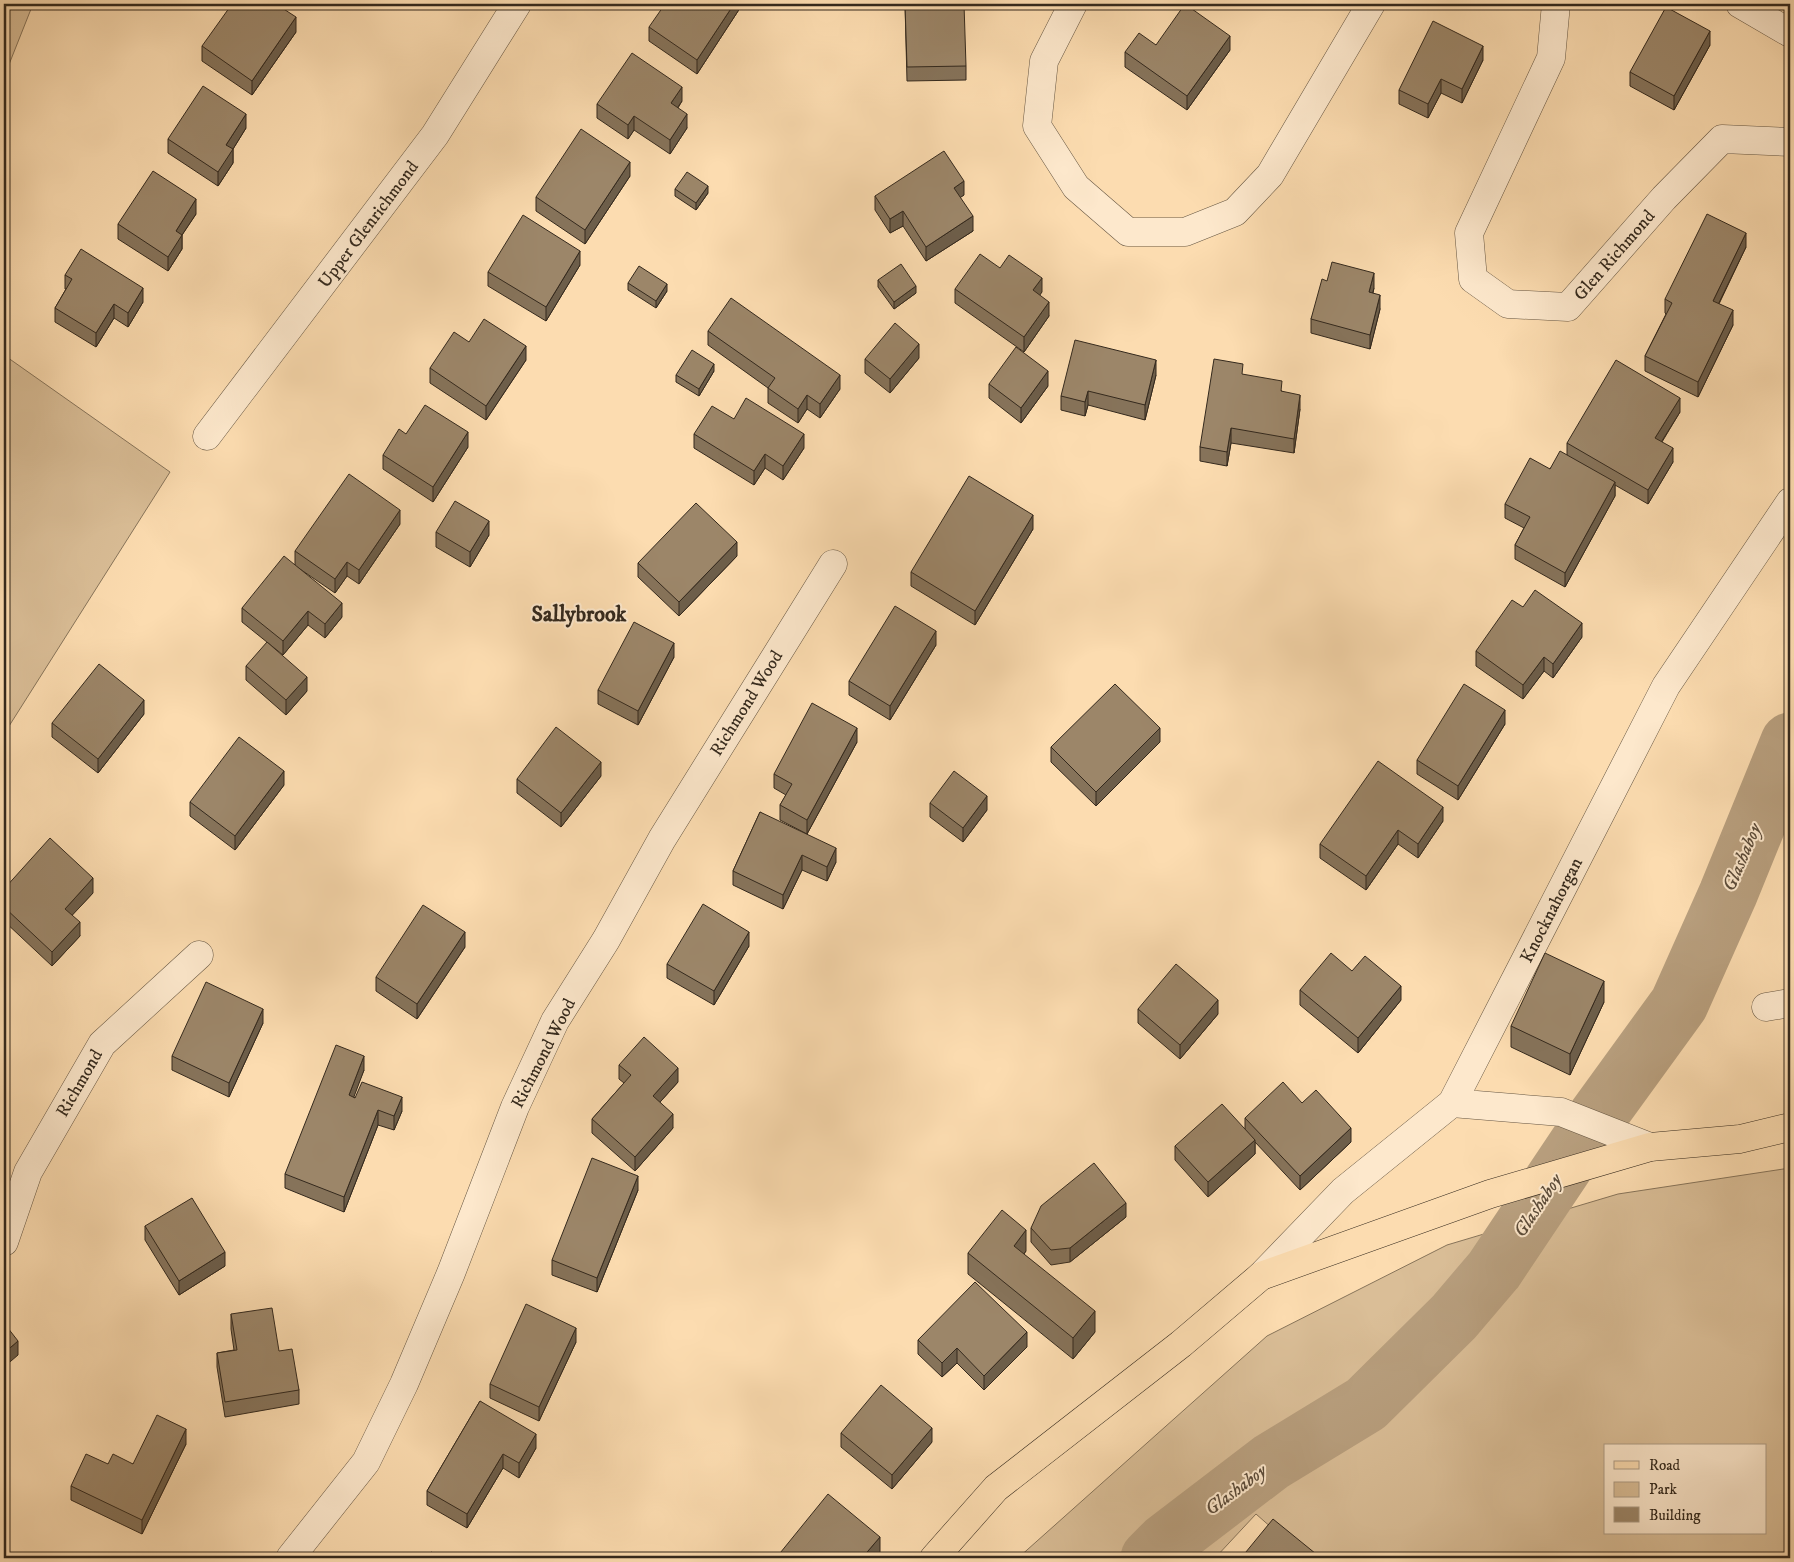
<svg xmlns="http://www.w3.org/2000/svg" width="1794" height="1562" font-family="'IM FELL DW Pica',serif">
<rect width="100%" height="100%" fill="#fcdcb0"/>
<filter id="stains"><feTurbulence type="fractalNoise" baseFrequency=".004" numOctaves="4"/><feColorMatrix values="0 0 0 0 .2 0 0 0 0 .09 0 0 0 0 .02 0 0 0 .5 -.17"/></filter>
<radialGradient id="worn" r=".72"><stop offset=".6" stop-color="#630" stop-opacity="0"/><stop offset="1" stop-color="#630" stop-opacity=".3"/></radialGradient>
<!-- green -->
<path fill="#dabe97" stroke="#87745a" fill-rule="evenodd" d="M4 4H33L4 77Z
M4 355 170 472 4 734Z
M1790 1168V1558H1306L1256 1514 1215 1558H1018L1267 1336 1447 1245 1618 1194ZM1605 1446H1765V1533H1605Z"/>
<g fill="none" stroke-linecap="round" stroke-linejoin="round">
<!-- river -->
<path stroke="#b89f7e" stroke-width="59" d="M1150 1558 1165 1543 1271 1462 1366 1404 1454 1317 1494 1270 1589 1128 1679 1004 1728 894 1790 742"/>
<!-- minor casing -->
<g stroke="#665642" stroke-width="29">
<path id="minor" d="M1073 4 1044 61 1037 126 1076 187 1128 232H1185L1235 212 1270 175 1371 4
M1556 4 1551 58 1469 233 1473 279 1508 304 1568 307 1664 198 1722 139 1790 142
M1740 4 1790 33
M207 436 435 135 517 4
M1766 1007 1790 1003
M1452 1103 1561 1112 1650 1147
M4 1242 28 1172 102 1044 199 955
M1261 1276 1343 1191 1452 1103 1666 686 1790 502
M290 1558 366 1462 404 1384 451 1273 515 1107 555 1021 606 940 662 839 833 564"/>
</g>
<!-- major casing -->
<g stroke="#34291d" stroke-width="29">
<path id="major" d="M934 1558 996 1488 1181 1344 1261 1276 1490 1194 1650 1147 1740 1139 1790 1127"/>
</g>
<!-- minor -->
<use href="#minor" stroke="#fde8cc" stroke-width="28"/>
<!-- major -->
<use href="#major" stroke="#fcdcb0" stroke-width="28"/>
</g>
<!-- wall -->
<path fill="#86735a" stroke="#34291d" d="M742 4V5L697 74 649 41V27Z
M905 4 966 66V80L907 81Z
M296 32 252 95 202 61V46Z
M1156 45 1230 50 1187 110 1125 67V52Z
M1710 45 1674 110 1630 86V72Z
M1483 60 1462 103 1441 93 1428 118 1399 104V90Z
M682 101 678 108 687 128 670 154 634 130 628 139 597 118V104Z
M246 128 233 149V163L218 186 168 153V139Z
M630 176 585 244 536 211V197Z
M675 189 708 193 696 210 675 196Z
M964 195 960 197 973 231 926 261 903 226 890 233 875 210V196Z
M196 214 182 235V249L168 271 118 239V224Z
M1746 247 1719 304 1733 325 1698 397 1645 371V356L1666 314 1665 313V299Z
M580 265 546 321 488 286V272Z
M1000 268 1042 292 1039 295 1049 316 1024 352 955 303V289Z
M65 275 143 302 128 327 114 318 96 347 55 322V308L66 289H65Z
M878 280 916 293 894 309 878 287Z
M1327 281 1374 288 1373 293 1380 309 1370 349 1311 333V319Z
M628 283 667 291 656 308 628 290Z
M708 331 840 389 820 418 807 409 798 423 768 403V388L708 345Z
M469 342 526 360 486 420 430 383V368Z
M919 358 890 393 865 373V359Z
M714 371 699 396 676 382V375Z
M1156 375 1145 420 1088 405 1085 416 1061 410V396Z
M1243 375 1282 391 1300 409 1294 453 1231 443 1227 466 1200 461V447Z
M989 384 1048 386 1021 423 989 398Z
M1680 412 1662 442 1673 462 1648 504 1615 485V496L1565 587 1515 559V545L1524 528 1505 518V504L1567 455V443Z
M734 419 804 448 783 480 765 468 754 485 694 448V434Z
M468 447 433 502 383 469V455Z
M400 524 359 584 347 576 335 593 297 567 342 617 325 638 308 625 283 655 242 622V608L295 565V551Z
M1033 529 975 625 911 586V572Z
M436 532 489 535 470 567 436 547Z
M737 556 679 616 638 577V563Z
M1523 607 1582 637 1553 678 1544 671 1523 699 1476 666V651Z
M936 645 890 720 849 695V681Z
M674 657 638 725 598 704V690Z
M246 666 307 691 286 715 246 680Z
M144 714 98 773 52 737V723Z
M1505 724 1458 800 1417 774V760Z
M857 742 807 834 780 820V805L786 795 774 788V774Z
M1160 742 1096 806 1051 762V747Z
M601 776 561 827 517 793V779Z
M284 785 235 850 190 816V802Z
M930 803 987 810 963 842 930 817Z
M760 812 836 862 827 881 802 870 783 909 733 885V871Z
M1443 821 1418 858 1398 844 1366 890 1320 858V844Z
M4 889 93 893 72 915 80 936 52 966 4 921Z
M749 946 714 1005 667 978V964Z
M465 947 417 1019 376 991V977Z
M1352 971 1401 1000 1358 1053 1300 1005V990Z
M1604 1002 1570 1075 1511 1047V1026Z
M1138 1009 1218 1014 1180 1059 1138 1023Z
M263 1023 229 1097 172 1070V1056Z
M619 1065 678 1082 660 1102 673 1128 635 1171 592 1133V1119L624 1083 619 1079Z
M364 1070 353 1097 402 1111 394 1130 378 1125 344 1212 285 1188V1174Z
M1302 1103 1351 1142 1300 1190 1255 1142V1154L1208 1197 1175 1160V1146L1245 1129V1118Z
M638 1190 597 1292 552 1275V1260Z
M1126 1217 1070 1262 1051 1265 1031 1242V1228Z
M145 1226 225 1266 179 1295 145 1240Z
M1026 1251 1024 1254 1095 1332 1073 1359 968 1274V1253Z
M231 1314 279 1351 299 1390V1404L225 1417 217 1367V1353L234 1350 231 1329Z
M918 1340 1027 1347 984 1390 957 1363 942 1377 918 1354Z
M576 1342 539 1421 490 1398V1384Z
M480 1401 536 1448 519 1478 503 1468 467 1528 427 1505V1491Z
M841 1433 932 1442 892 1489 841 1447Z
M186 1444 142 1534 71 1500V1486L108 1464H133Z"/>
<!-- shaded-wall -->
<path fill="#6d5e4a" stroke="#34291d" d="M734 4H742V5L697 74V60Z
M296 17V32L252 95V81Z
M1710 31V45L1674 110V96Z
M1230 36V50L1187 110V96Z
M1483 46V60L1462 103V89Z
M1441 79V93L1428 118V104Z
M682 87V101L671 117V103Z
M246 114V128L233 149V163L218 186V172L226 145Z
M687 114V128L670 154V140Z
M634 116V130L628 139V125Z
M630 162V176L585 244V230Z
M964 181V195L954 202V188Z
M708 186V193L696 210V203Z
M196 199V214L182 235V249L168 271V257L176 231Z
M903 211V226L890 233V219Z
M973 216V231L926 261V247Z
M1746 233V247L1713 315V301Z
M580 251V265L546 321V307Z
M1374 273V288L1369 306V292Z
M1042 278V292L1033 305V290Z
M667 284V291L656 308V301Z
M916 286V293L894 309V302Z
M143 288V302L128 327V313Z
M1380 295V309L1370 349V335Z
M1049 302V316L1024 352V337Z
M114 304V318L96 347V333Z
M1733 310V325L1698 397V382Z
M919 344V358L890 393V379Z
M526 346V360L486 420V406Z
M1156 360V375L1145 420V405Z
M714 364V371L699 396V389Z
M1048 371V386L1021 423V408Z
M840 375V389L820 418V404Z
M1088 391V405L1085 416V402Z
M807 395V409L798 423V409Z
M1300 395V409L1294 453V439Z
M1680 398V412L1655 452V438Z
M1231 428V443L1227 466V452Z
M468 432V447L433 502V487Z
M804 434V448L783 480V466Z
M1673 448V462L1648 504V490Z
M765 454V468L754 485V471Z
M1615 482V496L1565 587V573Z
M400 510V524L359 584V570Z
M1033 515V529L975 625V611Z
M489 521V535L470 567V552Z
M737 542V556L679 616V602Z
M347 562V576L335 593V579Z
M342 603V617L325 638V624Z
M308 611V625L283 655V641Z
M1582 623V637L1553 678V664Z
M936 631V645L890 720V706Z
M674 643V657L638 725V711Z
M1544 657V671L1523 699V685Z
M307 677V691L286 715V700Z
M144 700V714L98 773V759Z
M1505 710V724L1458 800V786Z
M857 728V742L807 834V820Z
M1160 728V742L1096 806V792Z
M601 762V776L561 827V813Z
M284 771V785L235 850V836Z
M987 796V810L963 842V828Z
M1443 807V821L1418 858V844Z
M1398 830V844L1366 890V876Z
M836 848V862L827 881V867Z
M802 855V870L783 909V895Z
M93 878V893L65 923V909Z
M80 922V936L52 966V952Z
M465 932V947L417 1019V1004Z
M749 932V946L714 1005V991Z
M1604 981V1002L1570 1075V1054Z
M1401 986V1000L1358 1053V1038Z
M1218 1000V1014L1180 1059V1045Z
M263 1009V1023L229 1097V1083Z
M364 1056V1070L349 1110V1095Z
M678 1068V1082L653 1110V1096Z
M402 1097V1111L394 1130V1116Z
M378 1110V1125L344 1212V1197Z
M673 1114V1128L635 1171V1157Z
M1351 1128V1142L1300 1190V1176Z
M1255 1140V1154L1208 1197V1182Z
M638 1176V1190L597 1292V1278Z
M1126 1203V1217L1070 1262V1248Z
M1026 1230V1251L1014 1266V1246Z
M225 1252V1266L179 1295V1281Z
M1095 1311V1332L1073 1359V1338Z
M576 1328V1342L539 1421V1407Z
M1027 1332V1347L984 1390V1376Z
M18 1341V1355L4 1367V1353Z
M957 1348V1363L942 1377V1363Z
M8 1390V1404L4 1407V1393Z
M932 1428V1442L892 1489V1475Z
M186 1429V1444L142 1534V1520Z
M536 1434V1448L519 1478V1463Z
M503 1454V1468L467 1528V1514Z
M880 1537V1558H862Z"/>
<!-- building -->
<path fill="#9c8669" stroke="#34291d" d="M232 4H276L296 17 252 81 202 46Z
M665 4H734L697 60 649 27Z
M905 4H964L966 66 907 67Z
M1185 4 1230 36 1187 96 1125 52 1139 33 1156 45Z
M1666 7 1710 31 1674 96 1630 72Z
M1433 21 1483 46 1462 89 1441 79 1428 104 1399 90Z
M632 53 682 87 671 103 687 114 670 140 634 116 628 125 597 104Z
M203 86 246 114 226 145 233 149 218 172 168 139Z
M581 129 630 162 585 230 536 197Z
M944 151 964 181 954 188 973 216 926 247 903 211 890 219 875 196Z
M153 171 196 199 176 231 182 235 168 257 118 224Z
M687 172 708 186 696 203 675 189Z
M1707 214 1746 233 1713 301 1733 310 1698 382 1645 356 1672 303 1665 299Z
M523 215 580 251 546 307 488 272Z
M81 249 143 288 128 313 114 304 96 333 55 308 72 279 65 275Z
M980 254 1000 268 1009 255 1042 278 1033 290 1049 302 1024 337 955 289Z
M1332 262 1374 273 1369 292 1380 295 1370 335 1311 319 1322 279 1327 281Z
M901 264 916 286 894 302 878 280Z
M639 266 667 284 656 301 628 283Z
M731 298 840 375 820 404 807 395 798 409 768 388 775 378 708 331Z
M484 319 526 346 486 406 430 368 454 332 469 342Z
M895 323 919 344 890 379 865 359Z
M1075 340 1156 360 1145 405 1088 391 1085 402 1061 396Z
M1016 347 1048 371 1021 408 989 384Z
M692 350 714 364 699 389 676 375Z
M1214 359 1243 364 1242 374 1282 381 1281 391 1300 395 1294 439 1231 428 1227 452 1200 447Z
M1616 360 1680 398 1655 438 1673 448 1648 490 1567 443Z
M746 398 804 434 783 466 765 454 754 471 694 434 712 406 734 419Z
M425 405 468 432 433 487 383 455 399 429 406 434Z
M1560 451 1615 482 1565 573 1515 545 1530 517 1505 504 1530 458 1550 469Z
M349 474 400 510 359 570 347 562 335 579 295 551Z
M969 476 1033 515 975 611 911 572Z
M455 501 489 521 470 552 436 532Z
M696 503 737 542 679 602 638 563Z
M284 556 342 603 325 624 308 611 283 641 242 608Z
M1535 590 1582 623 1553 664 1544 657 1523 685 1476 651 1512 600 1523 607Z
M895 606 936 631 890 706 849 681Z
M634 622 674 643 638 711 598 690Z
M267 642 307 677 286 700 246 666Z
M99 664 144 700 98 759 52 723Z
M1115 684 1160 728 1096 792 1051 747Z
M1464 684 1505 710 1458 786 1417 760Z
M812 703 857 728 807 820 780 805 792 784 774 774Z
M556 727 601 762 561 813 517 779Z
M239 737 284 771 235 836 190 802Z
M1378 761 1443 807 1418 844 1398 830 1366 876 1320 844Z
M954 771 987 796 963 828 930 803Z
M760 812 836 848 827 867 802 855 783 895 733 871Z
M50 838 93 878 65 909 80 922 52 952 4 907V889Z
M703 904 749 932 714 991 667 964Z
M423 905 465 932 417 1004 376 977Z
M1331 953 1352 971 1365 956 1401 986 1358 1038 1300 990Z
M1545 953 1604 981 1570 1054 1511 1026Z
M1176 964 1218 1000 1180 1045 1138 1009Z
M206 982 263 1009 229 1083 172 1056Z
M644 1037 678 1068 653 1096 673 1114 635 1157 592 1119 631 1075 619 1065Z
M336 1045 364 1056 349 1095 355 1098 362 1082 402 1097 394 1116 378 1110 344 1197 285 1174Z
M1283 1082 1302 1103 1316 1090 1351 1128 1300 1176 1245 1118Z
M1222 1104 1255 1140 1208 1182 1175 1146Z
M592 1158 638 1176 597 1278 552 1260Z
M1094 1163 1126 1203 1070 1248 1051 1250 1031 1228 1041 1206Z
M192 1198 225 1252 179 1281 145 1226Z
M1002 1210 1026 1230 1014 1246 1095 1311 1073 1338 968 1253Z
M975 1282 1027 1332 984 1376 957 1348 942 1363 918 1340Z
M526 1304 576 1328 539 1407 490 1384Z
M272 1308 279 1351 292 1349 299 1390 225 1402 217 1353 237 1350 231 1314Z
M4 1323 18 1341 4 1353Z
M4 1385 8 1390 4 1393Z
M881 1385 932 1428 892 1475 841 1433Z
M480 1401 536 1434 519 1463 503 1454 467 1514 427 1491Z
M157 1415 186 1429 142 1520 71 1486 86 1454 108 1464 113 1454 133 1464Z
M828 1494 880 1537 862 1558H776Z
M1273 1519 1321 1558H1241Z
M431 1552 446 1558H428Z"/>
<g text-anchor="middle" stroke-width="4" stroke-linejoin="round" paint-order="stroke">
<!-- street labels -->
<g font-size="18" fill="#34291d" stroke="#fde8cc">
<text transform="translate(368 224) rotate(-53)" y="6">Upper Glenrichmond</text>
<text transform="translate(1614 255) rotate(-49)" y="6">Glen Richmond</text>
<text transform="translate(746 703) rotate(-58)" y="6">Richmond Wood</text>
<text transform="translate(1551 910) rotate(-63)" y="6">Knocknahorgan</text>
<text transform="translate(543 1053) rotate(-63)" y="6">Richmond Wood</text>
<text transform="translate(79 1083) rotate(-60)" y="6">Richmond</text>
</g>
<!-- water labels -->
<g font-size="19" font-style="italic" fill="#5c4c3a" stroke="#fde8cc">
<text transform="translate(1741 857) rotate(-67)" y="7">Glashaboy</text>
<text transform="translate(1537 1205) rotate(-56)" y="7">Glashaboy</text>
<text transform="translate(1235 1489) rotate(-37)" y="7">Glashaboy</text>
</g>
<!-- district labels -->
<g font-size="22" font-weight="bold" fill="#34291d" stroke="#fde8cc">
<text x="579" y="621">Sallybrook</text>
</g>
</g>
<!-- margin -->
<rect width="1794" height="1562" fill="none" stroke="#fcdcb0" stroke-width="20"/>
<rect x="5" y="5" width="1784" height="1552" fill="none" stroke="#34291d" stroke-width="2.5"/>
<rect x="10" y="10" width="1774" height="1542" fill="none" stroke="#34291d"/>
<!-- legend -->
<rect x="1604" y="1444" width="162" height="90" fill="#fde8cc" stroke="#ad9c86"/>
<rect x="1614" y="1461" width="25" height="8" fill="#fcdcb0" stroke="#ad9c86"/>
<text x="1649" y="1470" font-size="15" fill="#34291d">Road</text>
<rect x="1614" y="1482" width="25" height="15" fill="#dabe97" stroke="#ad9c86"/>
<text x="1649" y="1494" font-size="15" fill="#34291d">Park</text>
<rect x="1614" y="1507" width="25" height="15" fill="#9c8669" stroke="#ad9c86"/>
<text x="1649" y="1520" font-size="15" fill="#34291d">Building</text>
<rect width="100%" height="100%" filter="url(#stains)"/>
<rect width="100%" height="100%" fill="url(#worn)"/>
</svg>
